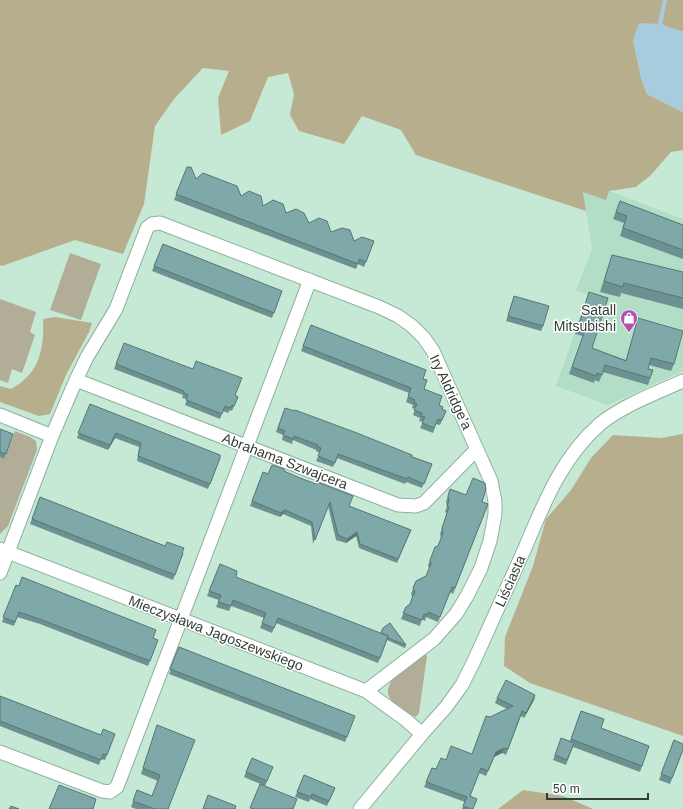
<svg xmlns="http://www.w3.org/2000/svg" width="683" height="809" font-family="Arial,sans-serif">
<rect width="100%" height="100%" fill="#c5e9d5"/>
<!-- built -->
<path fill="#b2ddc6" d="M609 191 683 219V371L608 405 556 386 588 295 576 290 592 249 583 192Z"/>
<!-- green -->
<path fill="#b2ad96" d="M70 253 101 264 81 320 50 310Z
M0 299 36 312 30 332 35 335 22 373 12 369 8 383 0 380Z
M15 431 30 437 36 441 37 450 8 526 0 534V457L4 459Z
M425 654 427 656 419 713 416 717C409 715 404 712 399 707 388 698 384 693 392 680Z"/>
<!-- forest -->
<path fill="#b7ae8d" d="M0 0H683V32L660 24 633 40 641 77 647 94 683 112V150L671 152 651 175 636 187 609 191 606 200 583 192 586 211 416 155 401 130 362 116 344 144 299 131 290 115 294 94 288 73 268 77 250 121 221 135 218 98 229 71 203 68 174 99 155 126 144 204 123 254 75 240 2 266 0 265Z
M55 317 92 323 89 332 66 375 50 414 39 416 0 402V386L11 389C16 386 22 382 26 378 42 364 44 339 43 319Z
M683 434V736L530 683 504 666 505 637 533 566 546 519 571 490 591 458 613 435 661 438Z
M523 790 563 796 593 809H498Z"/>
<!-- water -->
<path fill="#a7ccdd" d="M639 23 660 24 683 32V112L647 94 641 77 633 40Z"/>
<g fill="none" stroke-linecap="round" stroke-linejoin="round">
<!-- stream -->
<path stroke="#a7ccdd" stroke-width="4" d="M663 28 660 24 665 0"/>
<!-- street casing -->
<g stroke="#8eb09d" stroke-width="15">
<path id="street" d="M76 380 398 505 416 506 424 503 477 449
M0 415 52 436
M0 549 366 691 406 720 422 734
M0 573 52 436 76 380 87 357 116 309 147 228 152 224 160 223 379 307 398 316 412 326 424 338 433 351 491 481 495 501V514L490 541 481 568 467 596 456 614 434 639 366 691
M0 752 102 791 110 792 117 787 310 280
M360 809 422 734 446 707 462 685 474 661C491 623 508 585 525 548 544 503 562 457 600 424 622 406 656 393 683 381"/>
</g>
<!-- street -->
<use href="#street" stroke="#fff" stroke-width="13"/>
</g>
<!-- wall -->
<path fill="#6c9190" d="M187 167 196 179 263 206 286 213 354 241H374L364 267 358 264 356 269 174 200Z
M620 201 683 225V259L620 236 624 223 613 219Z
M163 244 282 291 272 318 152 271Z
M612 255 683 272V309L621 293 620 297 600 292Z
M589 292 592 348 626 360 638 318 674 364 671 371 649 365 648 369 653 370 648 385 603 372 599 382 595 380 594 383 569 374 583 336 575 334Z
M514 296 543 326 541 331 506 321Z
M311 325 423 379 424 389 442 409 446 411 440 425 436 424 433 433 420 428 423 422 419 421 420 418 413 415 415 409 412 408 413 405 406 402 409 393 301 351Z
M124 343 238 397 232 411 230 410 228 413 223 411 220 419 185 405 187 399 182 398 183 395 114 369Z
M90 404 220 458 208 489 137 461 139 447 115 438 108 450 77 438Z
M285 408 432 464 422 488 406 482 405 484 337 458 333 467 316 461 320 453 316 451V450L293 440 292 444 282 440 283 435 276 432Z
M0 429 13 434 4 459 0 457Z
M284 471 349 506 411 530 397 563 359 548 356 536 346 543 336 540 328 506 313 544 311 526 283 514 280 517 250 506 263 472 268 474Z
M450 489 488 504 453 594 450 592 438 622 426 617 425 621 422 619 420 626 401 619 406 607 410 604 413 598 411 594 416 581 426 576 429 569 428 565 430 560 438 546 441 538 440 534 447 513 445 512 447 506 446 502Z
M40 497 183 553 173 580 30 524Z
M220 564 236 577 406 645 405 648 387 640 378 663 276 623 272 633 260 628 264 618 231 606 229 611 216 607 219 600 207 596Z
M16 585 158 640 148 666 40 624 17 617 14 626 2 622Z
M179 647 355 716 345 742 169 674Z
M535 695 534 700 524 718 521 716 506 755 502 753 494 757 486 776 479 773 470 796 473 809H462L465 802 424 787 432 768 436 769 446 760 472 754 490 717 507 709 495 703 497 698Z
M0 696 101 735 115 734 105 760 101 759 99 765 0 726Z
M581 711 601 728 649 746 640 772 573 747 566 765 553 760 561 738 570 741Z
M157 725 169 809H136L131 807 137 790 152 796 158 781 141 774Z
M674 740 683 750 670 784 659 780Z
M273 767 265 786 244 777 246 772Z
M304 775 335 788 327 806 310 799 309 802 295 797Z"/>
<!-- shaded-wall -->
<path fill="#587676" d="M116 433 115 438 108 450 110 445Z
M285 510 283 514 280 517 281 513Z
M357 532 356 536 346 543 347 539Z
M535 695 534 700 524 718 526 713Z
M504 748 502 753 494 757 486 776 496 752Z"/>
<!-- building -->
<path fill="#7ea9a8" stroke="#587676" d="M187 167H191L196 179 203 173 237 186 241 196 249 191 261 196 263 206 273 200 283 204 286 213 296 209 304 213 309 223 319 218 327 221 331 232 342 228 350 230 354 241 362 237 374 241 366 262 359 259 358 264 176 194Z
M620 201 683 225V250L623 228 627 216 616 212Z
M163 244 282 291 274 313 154 266Z
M612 255 683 272V298L624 283 623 287 604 281Z
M589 292 608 298 592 348 626 361 638 318 683 331 674 364 651 358 648 369 653 370 650 378 605 365 602 375 597 373 596 376 572 367 585 330 578 327Z
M514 296 549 306 543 326 508 316Z
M311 325 426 370 423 379 427 380 424 389 442 396 439 405 443 407 442 409 446 411 442 420 438 419 434 428 422 423 425 417 421 416 422 413 414 410 417 404 414 403 415 400 408 397 411 388 303 346Z
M124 343 193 369 196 361 242 378 235 395 238 397 234 406 232 405 230 408 225 406 222 414 186 400 188 395 184 393V391L116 364Z
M90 404 220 455V458L210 484 138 456 141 443 116 433 110 445 78 433Z
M285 408 295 411V410L357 433 412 455V457L432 464 424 484 408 477 407 479 338 454 335 463 318 456 321 448 317 446 318 445 294 436 293 439 283 435 285 431 278 428Z
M0 429 13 434 6 454 0 452Z
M272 465 284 469V471L300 478 316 484 317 482 353 496 349 506 411 530 398 559 360 544 357 532 347 539 338 535 330 502 315 540 312 522 285 510 281 513 252 501 263 472 268 474Z
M473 478 485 483 486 489 482 502 488 504 455 588 452 587 440 617 428 612 427 615 424 614 422 620 403 613 406 607 410 604 412 598 415 592 413 588 416 581 426 576 431 564 430 560 435 547 438 546 443 533 442 528 449 507 447 506 449 500 448 496 450 489 466 495Z
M40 497 165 546 167 542 184 548 182 553H183L175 575 32 519Z
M220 564 237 571 236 577 388 636 380 658 278 618 274 628 262 623 266 613 233 600 231 606 218 602 221 595 209 591Z
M22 577 156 630 153 638 158 640 150 661 42 620 19 612 15 622 3 617 16 585 19 586Z
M390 623 406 645 388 638V636L381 633 383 628Z
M179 647 355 716 347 737 170 669Z
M506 680 535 695 526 713 522 711 508 749 504 748 496 752 488 771 481 768 470 796 477 799 473 809H471L463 806 467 797 426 782 432 768 436 769 441 758 446 760 451 746 472 754 486 716 490 717 513 706 497 698Z
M0 696 101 735 103 729 115 734 107 755 103 754 101 760 0 721Z
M581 711 604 719 601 728 649 746 642 766 571 739Z
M157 725 195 740 168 809H155L133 801 137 790 152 796 160 775 143 768Z
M561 738 574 743 567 760 555 755Z
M674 740 683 744V750L672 778 661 774Z
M252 758 273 767 267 781 246 772Z
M304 775 335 788 329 801 312 794 311 797 297 792Z
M260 784 297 799 293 809H254L250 808Z
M59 785 96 799 93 809H49Z
M208 795 236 806 235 809H203Z
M11 806 19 809H9Z"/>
<!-- icons -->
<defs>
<g id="shop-pin" transform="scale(0.9)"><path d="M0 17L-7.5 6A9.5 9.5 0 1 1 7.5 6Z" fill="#b34eb4" stroke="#fff"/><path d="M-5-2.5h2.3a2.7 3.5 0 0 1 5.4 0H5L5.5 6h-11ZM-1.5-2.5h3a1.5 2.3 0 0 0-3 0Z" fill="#fff"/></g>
</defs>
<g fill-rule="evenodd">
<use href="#shop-pin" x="629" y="318"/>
</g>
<g text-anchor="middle" stroke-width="3" stroke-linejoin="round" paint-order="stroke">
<!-- poi labels -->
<g font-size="14" fill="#313f37" stroke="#fff" text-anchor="end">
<text x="616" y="315">Satall<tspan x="616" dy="16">Mitsubishi</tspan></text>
</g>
<!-- street labels -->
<g font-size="14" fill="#313f37" stroke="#fff">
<text transform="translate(451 392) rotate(65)" y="5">Iry Aldridge’a</text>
<text transform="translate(285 461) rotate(21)" y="5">Abrahama Szwajcera</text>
<text transform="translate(510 581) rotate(-66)" y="5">Liściasta</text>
<text transform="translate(216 633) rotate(21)" y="5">Mieczysława Jagoszewskiego</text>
</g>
</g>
<!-- scale -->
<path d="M547 793v6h101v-6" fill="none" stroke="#313f37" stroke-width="2"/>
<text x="553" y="793" font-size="12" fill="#313f37" stroke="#ffffff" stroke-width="3" paint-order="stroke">50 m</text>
</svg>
